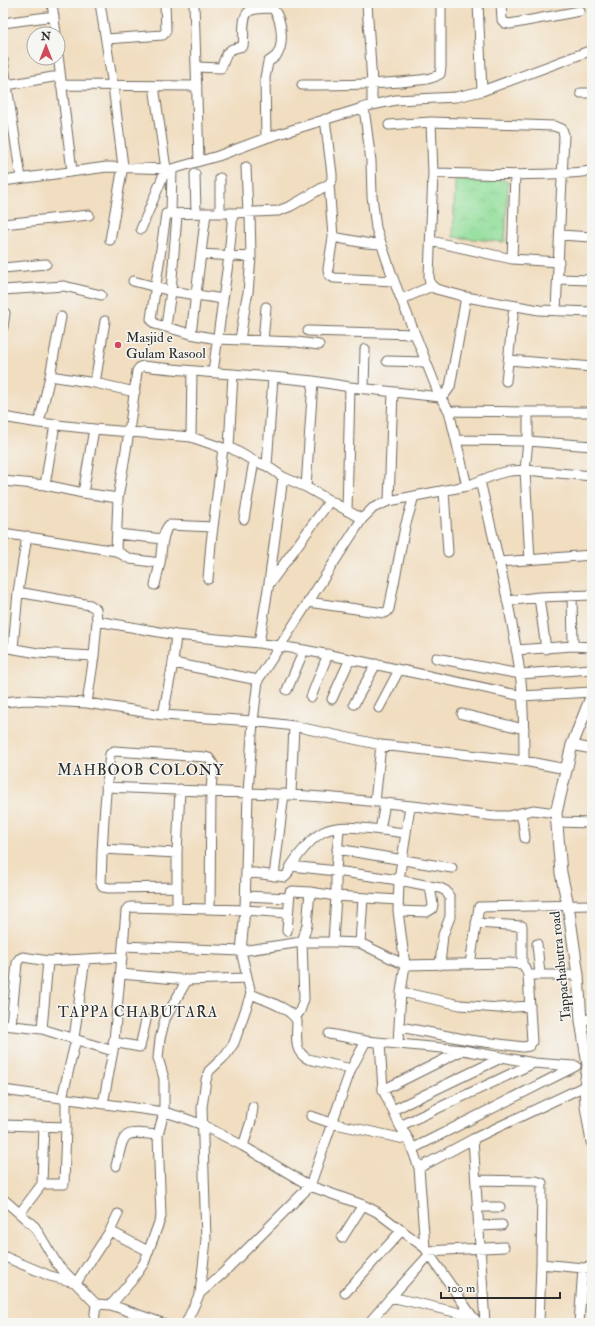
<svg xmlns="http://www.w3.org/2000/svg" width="595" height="1326" font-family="'IM FELL Double Pica',serif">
<defs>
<pattern id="park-crowns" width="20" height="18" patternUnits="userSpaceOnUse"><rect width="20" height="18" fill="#94df9c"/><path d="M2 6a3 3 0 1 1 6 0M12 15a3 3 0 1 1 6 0" fill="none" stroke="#80c087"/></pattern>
</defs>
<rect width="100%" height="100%" fill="#f6f6f2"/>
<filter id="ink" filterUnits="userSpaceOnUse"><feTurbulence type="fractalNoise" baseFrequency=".025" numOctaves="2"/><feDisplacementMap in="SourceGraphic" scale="8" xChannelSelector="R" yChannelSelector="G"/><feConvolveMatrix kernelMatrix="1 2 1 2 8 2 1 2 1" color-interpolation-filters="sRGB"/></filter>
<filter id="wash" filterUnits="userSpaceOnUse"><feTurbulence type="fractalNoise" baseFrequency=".012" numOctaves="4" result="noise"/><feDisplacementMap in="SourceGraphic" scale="16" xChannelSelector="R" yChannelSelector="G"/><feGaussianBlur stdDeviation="0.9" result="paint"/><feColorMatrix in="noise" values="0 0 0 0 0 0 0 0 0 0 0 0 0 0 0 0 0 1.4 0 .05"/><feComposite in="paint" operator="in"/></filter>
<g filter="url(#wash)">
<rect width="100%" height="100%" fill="#f1ddbf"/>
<!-- park -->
<path fill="url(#park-crowns)" stroke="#608564" d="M457 179 504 180 508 182 505 241 504 242 453 237 455 181Z"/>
</g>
<g filter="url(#ink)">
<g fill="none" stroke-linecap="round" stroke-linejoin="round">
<!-- minor casing -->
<g stroke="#70695f" stroke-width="11">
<path id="minor" d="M52 3 56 34
M100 3 113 86 123 166 110 240
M194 3 199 161
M367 3 372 84V105
M478 3 482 91
M501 3 502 20 505 23 510 24 580 11
M592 3V4
M3 23 54 16
M106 39 163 35 166 31 165 3
M58 55 72 171
M3 60 21 178
M196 67 221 68 227 53 232 49 243 46C245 36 240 13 252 10 259 8 266 8 272 8
M7 85 53 77H60
M61 85 197 86
M302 85C338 85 374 85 410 81 420 80 431 80 440 74L441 67V3
M581 93H592
M364 108 371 161 372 196 376 228 394 281 440 397 449 411 467 486
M389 125 431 122
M266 138 265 78 268 62C271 60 274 58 276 56 284 47 282 25 277 15 275 10 270 6 266 3
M246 167 248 213
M433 173C486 174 539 177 592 171
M195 174 196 213
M3 181 107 167 172 169 218 156 266 138 372 105 396 100 456 97 482 91 592 50
M329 184 333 237 365 243 381 244
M220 213V178
M171 214 172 169
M3 224 89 215
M141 229 166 169 154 86
M560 235 592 237
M333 237 328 269 329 275 334 278 394 281
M431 241 512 259 559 262
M201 254 251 257
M512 259 515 175
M3 268 46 264
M558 279 592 280
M133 281 171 291 223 299
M3 290 64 286 101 295
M402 299 432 286
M556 311 564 135 562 129 554 126 431 122 433 173 429 276 430 284 436 289 466 297 539 310 592 312
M61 317 50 376 39 423 94 429 191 437 223 448 229 447 254 461 267 466 283 477 306 487 362 519
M166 326 171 291 177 215
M3 327 5 313
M308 331 415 334
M191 334 206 213
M240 340 246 301 248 293 251 257 250 213
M263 341 266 307
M319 345 297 342 217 339 191 334 155 324 151 319 166 214 206 213H233L278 211 291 206 329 184 332 180V174L325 119
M509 360 592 367
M387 361 426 362
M213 372 229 256 233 213
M50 376 95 383 135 392
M506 381 514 306
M95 383 105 321
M364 389 365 349
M449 411 528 412
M3 417 39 423
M191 437 192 371
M457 440 528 441 592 446
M229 447 233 374
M267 466 273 377 313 381 350 387 440 397 445 394 450 387 466 297
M3 481 45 485 83 493 118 498 129 432 137 371 140 367 143 366C186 371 230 374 273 377
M480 481C495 544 511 608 520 673 524 702 524 732 524 761
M45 485 55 424
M306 487 313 381
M444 491 448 552
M83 493 94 429
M389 501 393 392
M347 511 350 387
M244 519 254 461
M3 533 116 551 130 559 160 563 155 585
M117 534 163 539
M116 551 118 498
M530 560 525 470 528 441V412H592
M499 562 592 555
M160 563C162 552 161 534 169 525L213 527
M208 579 211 543 223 448
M270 583 329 502
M18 592 90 605 96 609 97 621
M572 595 573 646
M539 597 546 649
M507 601 539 597 592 595
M308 602 384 613 387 612 389 609 405 527 414 496
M259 643 269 583 283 477
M3 647 38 653 94 656 97 621 176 635 259 643 304 650 350 659 522 696 592 692
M13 648 18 592 27 536
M516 650 573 646 592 647
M436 658 520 674 592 669
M173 663 258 680
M287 690 304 650
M311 697 328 654
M332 699 350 659
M3 702 26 700 87 703 163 715 253 721 294 726 381 745 524 761 566 769
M87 703 94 656
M354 704 376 664
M379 708 399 670
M462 714 524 729
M163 715 173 663 176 635
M572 745 592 749
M106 787 248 793 245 910 241 951 251 994 234 1043 226 1055 209 1071 206 1080 202 1107 206 1240 200 1293
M291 794 294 726
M375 802 381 745
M520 813 523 822 525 838
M556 813 533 810 509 816H496C413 806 331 795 248 793L253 721 258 680 362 519 373 508 389 501 467 486 497 474 510 471 525 470 592 476
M557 822 592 823
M339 828 336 871 399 880 410 806
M380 830 385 803
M102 849 177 853
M337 849 452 868
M291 866C299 854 310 839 323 832 342 822 385 831 406 833
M246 872 285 877 287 875 291 866 336 871V896L310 892
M274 876 284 794
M177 887 109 888 103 887 101 883C102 840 105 797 110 754L114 751 205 757 209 758 213 764 211 791 210 909
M246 896 289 898
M177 909V853L180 789
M398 911 427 912 432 909 433 905 430 886
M476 923 522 926V964
M287 931 290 892 293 891 310 892 307 925 302 942H333
M360 943 363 898
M537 944 540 974
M123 946 126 911 128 908 131 907 245 910 288 913
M470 964 479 907 592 905
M121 974 187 980 165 1019 160 1039 158 1058 164 1078V1112L158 1135
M528 975H578
M187 980 247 978
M401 992 460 1005 498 1008 530 1006
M581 1021 592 1018
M3 1025 42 1029 113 1051
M11 1025 17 963 19 959 23 957 48 961 122 957
M400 1027 469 1040 523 1047 529 1046 532 1042 528 975 526 969 522 964 508 963 405 965 398 911 399 880 440 888 446 891 450 898V917L443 935 440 965
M42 1029 48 961
M329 1034 366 1041
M74 1038 85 959
M113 1042 140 1047 146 1020
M380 1043 383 1090 400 1126 409 1140 419 1168 425 1248
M398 1043 401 992 405 965 360 943 333 942 336 896 398 900
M463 1050 534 1063 574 1066
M351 1069 366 1041 463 1050 383 1090
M3 1090 164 1112 178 1116 203 1125 243 1146 310 1186 363 1205 377 1212 425 1248 472 1316 478 1323
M62 1098 76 1039
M103 1104 113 1051 123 946 241 951 302 942 304 999 300 1011 295 1018
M393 1110 501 1058
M311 1116 331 1123 409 1140
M3 1125 66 1127V1099
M400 1126 534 1063
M473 1139 485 1323
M243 1146 251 1121 253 1107
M412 1149 576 1066
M419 1168 473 1139 585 1086
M477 1180 536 1181 542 1183 541 1264
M42 1184 44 1126
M3 1199 35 1227 57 1264 96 1304 94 1323
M478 1207H500
M20 1213 42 1184H64L66 1127
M478 1226 502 1225
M110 1231 148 1251
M342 1238 363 1205
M427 1251 504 1247
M3 1256 50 1276 75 1282
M76 1283 110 1231 118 1214
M345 1293 402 1230
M391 1297 472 1316
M96 1304 111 1305 162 1323
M111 1305 133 1279 144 1263 161 1217 158 1135C121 1131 125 1131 116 1166
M186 1323 200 1293 222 1274 310 1186 351 1069 308 1059C293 1052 297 1036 297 1021 291 1008 264 1000 251 994
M369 1323 391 1297 430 1254
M539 1323 541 1264 583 1268 592 1267
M579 1323 583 1268"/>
</g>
<!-- major casing -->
<g stroke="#70695f" stroke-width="13">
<path id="major" d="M592 695 572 745 556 813 561 873 568 905 578 975 581 1021 588 1065 585 1086 586 1106 592 1142"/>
</g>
<!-- minor -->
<use href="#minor" stroke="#fff" stroke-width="9"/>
<!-- major -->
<use href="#major" stroke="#fff" stroke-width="11"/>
</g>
</g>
<!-- markers -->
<circle fill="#d1495b" stroke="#f6f6f2" stroke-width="1.5" cx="118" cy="345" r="4"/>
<g text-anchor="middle" stroke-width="3" stroke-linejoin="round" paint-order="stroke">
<!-- poi labels -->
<g font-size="14" fill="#2b2b2b" stroke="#f6f6f2" text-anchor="start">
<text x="126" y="342">Masjid e<tspan x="126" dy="16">Gulam Rasool</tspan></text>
</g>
<!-- street labels -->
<g font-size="14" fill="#2b2b2b" stroke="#f6f6f2">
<text transform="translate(560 966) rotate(-96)" y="5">Tappachabutra road</text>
</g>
<!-- neighbourhood labels -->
<g font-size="15" letter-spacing="1" fill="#2b2b2b" stroke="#f6f6f2">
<text x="141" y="775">MAHBOOB COLONY</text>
<text x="138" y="1017">TAPPA CHABUTARA</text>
</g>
</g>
<!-- margin -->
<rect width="595" height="1326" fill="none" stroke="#f6f6f2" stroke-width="16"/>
<!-- north arrow -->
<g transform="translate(46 46)"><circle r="19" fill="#f6f6f2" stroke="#a5a5a2"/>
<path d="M0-3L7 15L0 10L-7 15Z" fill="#d1495b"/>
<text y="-6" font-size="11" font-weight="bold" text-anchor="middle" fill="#2b2b2b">N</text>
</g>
<!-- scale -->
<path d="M441 1292v6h119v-6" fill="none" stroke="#2b2b2b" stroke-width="2"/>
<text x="447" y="1292" font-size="12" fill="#2b2b2b" stroke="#f6f6f2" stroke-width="3" paint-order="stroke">100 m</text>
</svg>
